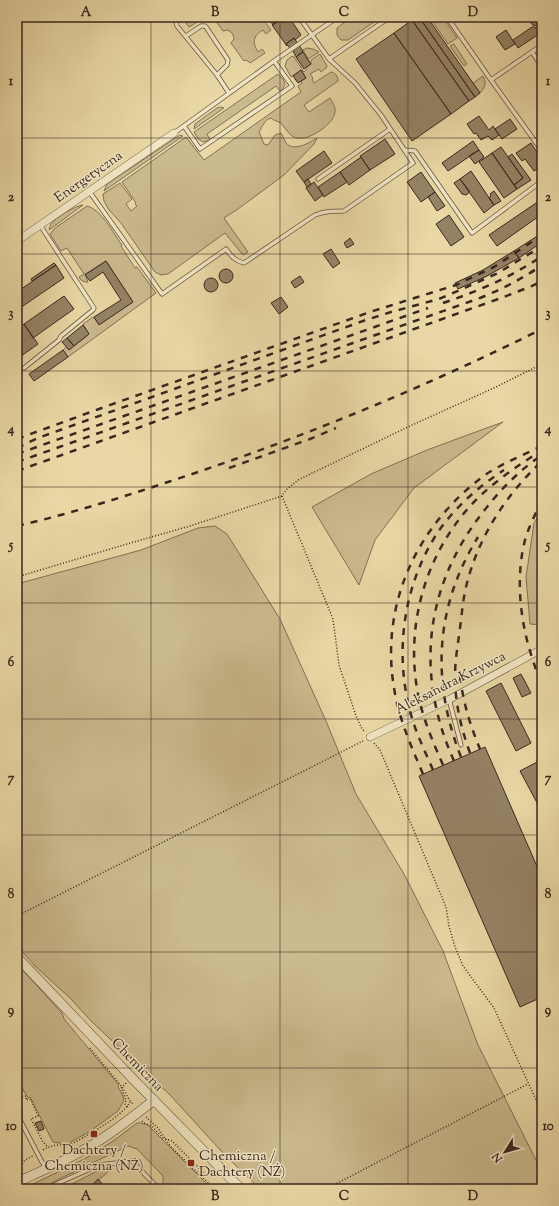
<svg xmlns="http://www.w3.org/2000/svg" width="559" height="1206" font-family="'Sorts Mill Goudy',serif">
<rect width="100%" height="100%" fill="#e9d8a5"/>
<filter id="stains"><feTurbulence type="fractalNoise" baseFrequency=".005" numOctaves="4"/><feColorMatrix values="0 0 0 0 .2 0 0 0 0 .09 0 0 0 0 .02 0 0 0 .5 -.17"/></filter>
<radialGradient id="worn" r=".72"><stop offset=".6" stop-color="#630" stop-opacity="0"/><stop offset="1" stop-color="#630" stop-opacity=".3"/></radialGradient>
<!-- green -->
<path fill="#cbba8e" stroke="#827057" d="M191 17H205L189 27 185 22Z
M213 17H261L271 30 266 34 263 30C253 36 252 42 258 52L262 49 265 53 250 63 248 61 245 60 244 61 231 43 234 39 233 34 228 30 223 31Z
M351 17H381L348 40H341L337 35V28Z
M429 17H443L457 38 448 44Z
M454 44 467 64 464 66 450 46Z
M307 48 313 49 319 52 308 59 303 50Z
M320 54 327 66 326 68 321 72 319 69 310 74 313 78 312 79 314 83 331 72C336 73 338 77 338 81L304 105 309 112 330 98C332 102 336 107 335 112 334 124 309 141 297 138 289 137 285 126 279 122 276 121 273 120 271 118 264 120 263 126 259 132L264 144 268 145 275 135 281 133C283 136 284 140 286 143 294 152 309 143 317 138L314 144 284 175 238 209 224 218 248 252 243 255 225 233 168 274 161 275 155 272 121 223 109 210 104 201 103 194 120 183 132 199 126 204 131 211 137 206 135 204 136 203 122 182 186 137 204 160 301 92 298 86 302 83 301 81 306 78 301 70 291 77 285 66 287 60 292 56 294 57 304 72 307 69 306 67 311 64V60Z
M278 74 283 79 285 84 282 90 280 91 276 86 207 134 210 140 203 142 198 139 194 132Z
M483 76C487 83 485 87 480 93L473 83Z
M221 107 224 108 194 129 195 124 217 108Z
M180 135 183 136 104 191 107 184Z
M83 205 49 230C50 227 50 226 51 224 56 217 75 206 83 205Z
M87 206C102 210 113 233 122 245L121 246 135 268 137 267 156 293 68 357 63 350 66 347 69 350 89 334 83 324 93 317 99 324 133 302 106 261 85 274 88 282H85L81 280 79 277 84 274 67 248 61 251 50 234 55 228Z
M503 422 414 488 375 540 359 585 312 507 371 474 427 450Z
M542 511V625L530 624 526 577 534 523Z
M215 526 227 534 280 619 326 721 356 794 404 874 443 951 478 1045 539 1166V1189H260L223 1153 170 1095 92 1022 70 998 35 966 17 946V584L141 550 198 528Z
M17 964 62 1013 64 1019 119 1085 118 1087 123 1096 124 1100 121 1106 118 1111 89 1132 69 1143 65 1144 53 1142 30 1097 28 1098 17 1079Z
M137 1123H141L148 1125 212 1189H167L163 1184V1176L137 1149 128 1146 59 1179 41 1189H23L88 1157 113 1141Z
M103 1168H105L108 1169V1172L88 1189H62Z"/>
<!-- building -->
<path fill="#958365" stroke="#392720" d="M530.5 21a4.5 4.5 0 1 1 9 0a4.5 4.5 0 1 1-9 0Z
M268 17H284L273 25Z
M284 17H289L301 35 295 40 294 38 286 44 287 46 272 25Z
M417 17H419L475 97 469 101 412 20Z
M419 17H427L480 93 475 97Z
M412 20 469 101 451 114 394 33Z
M532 27H535L539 34 518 48 513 40Z
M506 30 515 44 505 50 496 37Z
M394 33 451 114 412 141 356 59Z
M294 38 303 51 296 57 293 51 286 44Z
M303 52 311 64 304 69 296 57Z
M301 70 306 78 298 83 293 76Z
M479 116 489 130 493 126 499 135 492 140 488 136 481 140 476 133 474 134 467 124Z
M510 119 517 129 502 139 495 129Z
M385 139 395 154 370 170 360 156Z
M473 141 479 150 448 171 442 163Z
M531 143 542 160V166L534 171 525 159 522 161 516 153Z
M501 147 523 178 514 185 492 153Z
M479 150 484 157 475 164 469 156Z
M324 151 332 163 304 182 296 171Z
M492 153 517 189 504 198 479 162Z
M512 154 531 180 517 189 514 185 523 178 508 157Z
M361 157 370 170 349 185 340 172Z
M471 171 494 205 484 213 460 179Z
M340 172 347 182 324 197 318 187Z
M421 172 435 192 421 202 407 182Z
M308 179 311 184 307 187 304 182Z
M460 179 470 192 466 195 462 194 454 183Z
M314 182 323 195 315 201 306 188Z
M494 191 501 201 494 205 489 198 491 196 490 194Z
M435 192 445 206 437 211 428 197Z
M542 199V214L497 246 489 235Z
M449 215 464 237 451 246 436 224Z
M542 233V242L519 258 514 251Z
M350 238 354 244 347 248 344 243Z
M331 249 340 263 333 268 323 254Z
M514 251 519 258 487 276 458 289 455 283 483 270Z
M106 261 133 302 99 325 94 317 121 300 103 272 90 281 85 275Z
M54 263 56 265 32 281 31 279Z
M56 265 64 278 17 310V292Z
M219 276a7 7 0 1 1 14 0a7 7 0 1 1-14 0Z
M300 276 304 282 295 288 291 282Z
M204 285a7 7 0 1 1 14 0a7 7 0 1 1-14 0Z
M64 296 74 309 33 338 24 324Z
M281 297 288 307 279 314 271 303Z
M24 324 38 344 17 359V329Z
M83 325 89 334 74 346 67 338Z
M67 338 74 346 69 350 62 342Z
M63 350 68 357 34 381 29 374Z
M521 674 531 693 522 697 513 678Z
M501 683 531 743 516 751 486 691Z
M485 747 542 878V997L520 1007 419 776Z
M541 760 542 761V812L520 771Z
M41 1121 44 1129 39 1131 35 1123Z
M98 1179 107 1189H88Z"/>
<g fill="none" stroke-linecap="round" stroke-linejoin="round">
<!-- service casing -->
<g stroke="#655341" stroke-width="5">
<path id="service" d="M175 17 177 26 217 75 229 93
M299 17 329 59 390 17
M447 17 491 80 542 45
M186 36 201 26H205L206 27 228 60 227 65 217 75
M532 52 542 67
M491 80 542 151
M184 126 200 149 292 86 274 61
M174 133 274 61 338 17
M405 150 415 151 472 233 542 181
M318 179 390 129
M89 191 162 294 226 249C231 256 235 261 244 263L315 215C325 211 333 211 344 211L413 163 381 115 355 83 329 59
M24 368 59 340 61 336 93 310 94 308 40 225
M449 699 461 745
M17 1102 20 1107V1120L42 1162 46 1168
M45 1189 99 1165 132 1161 159 1189"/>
</g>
<!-- minor casing -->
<g stroke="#655341" stroke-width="8">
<path id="minor" d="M17 241 174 133
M370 737 450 699 542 649"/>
</g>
<!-- tertiary casing -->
<g stroke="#655341" stroke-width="10">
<path id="tertiary" d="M17 957 132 1078 241 1189
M17 1182C42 1171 68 1160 92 1145 114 1132 134 1116 154 1100"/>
</g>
<!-- path -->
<path stroke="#392720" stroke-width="1.5" stroke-dasharray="1 2" stroke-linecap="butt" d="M282 496 333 619 339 665 356 716 361 727 364 731
M17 577 127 544 190 526 282 496 286 490 298 480 410 426 496 387 542 364
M374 743 380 750 446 907 449 926 455 947 463 966 494 1008 542 1113
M17 916 363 741
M90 1048 122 1087C126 1092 128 1100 133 1104
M126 1083 121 1088 126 1100 125 1104 129 1108
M22 1097 26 1096V1100L29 1099 31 1100 38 1116 31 1119 43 1142 48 1147
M146 1117 158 1128 171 1147 202 1177 215 1189
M142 1121 144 1123 152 1126 163 1138 172 1141 204 1173 202 1177
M43 1150C51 1145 58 1144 68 1146 84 1137 121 1118 130 1102
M17 1171 25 1160 33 1156
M326 1189 528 1084"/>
<!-- service -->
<use href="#service" stroke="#f1e6c4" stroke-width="3.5"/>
<!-- minor -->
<use href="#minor" stroke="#f1e6c4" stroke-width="7"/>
<!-- tertiary -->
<use href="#tertiary" stroke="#f1e6c4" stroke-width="9"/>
<!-- rail -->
<path stroke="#392720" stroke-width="2.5" stroke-dasharray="7 7" stroke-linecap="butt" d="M443 303C479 291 511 277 542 256
M17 439 99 409 370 312 456 285 494 267 542 235
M17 448 38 438 363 321 391 312 439 299 460 290 498 273 542 246
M17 454 428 308
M17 462 480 298C502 289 522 279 542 265
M229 468 310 439 336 428
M17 471 501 298 532 286 542 281
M542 500C536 513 529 526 525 540 517 571 519 605 526 636 530 653 536 670 542 686
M17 526C69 514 120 498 171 481 299 439 421 389 542 329
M460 676C463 702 470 725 480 749
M470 753C461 728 455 703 455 676 455 660 458 644 460 628 462 613 463 598 467 583 479 536 506 495 542 461
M461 757C431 681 435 607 478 537
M454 761C414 672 425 583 487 507 503 487 521 469 542 455
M443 765C433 742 423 719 418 694 404 622 428 546 480 496 497 480 516 467 536 454
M433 770C424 749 414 729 409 707 395 649 404 586 436 535 453 509 478 487 504 470
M423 774C411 746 399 719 394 688 380 604 417 525 485 475 503 463 523 455 542 446"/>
</g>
<!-- grid -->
<path fill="none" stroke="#392720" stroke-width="1" stroke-opacity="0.55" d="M151 17V1189M280 17V1189M408 17V1189M17 138H542M17 254H542M17 371H542M17 487H542M17 603H542M17 719H542M17 835H542M17 952H542M17 1068H542"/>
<!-- markers -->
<g fill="#8f2418" stroke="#f1e6c4" stroke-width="1.5">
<rect x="90" y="1130" width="8" height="8" rx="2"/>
<rect x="187" y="1159" width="8" height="8" rx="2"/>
</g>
<g text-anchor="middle" stroke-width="3" stroke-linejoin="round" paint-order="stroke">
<!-- street labels -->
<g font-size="14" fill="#392720" stroke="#f1e6c4">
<text transform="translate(88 176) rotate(-35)" y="5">Energetyczna</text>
<text transform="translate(450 682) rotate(-27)" y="5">Aleksandra Krzywca</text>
<text transform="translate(138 1064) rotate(46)" y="5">Chemiczna</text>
</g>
<!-- poi labels -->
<g font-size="14" fill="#392720" stroke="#f1e6c4">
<text x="94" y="1154">Dachtery /<tspan x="94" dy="16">Chemiczna (NŻ)</tspan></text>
<text x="199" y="1160" text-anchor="start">Chemiczna /<tspan x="199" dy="16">Dachtery (NŹ)</tspan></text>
</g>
</g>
<!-- margin -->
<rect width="559" height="1206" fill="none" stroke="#e9d8a5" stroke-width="44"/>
<!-- north arrow -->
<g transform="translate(505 1152) rotate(233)" stroke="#f1e6c4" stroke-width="3" paint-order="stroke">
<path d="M0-3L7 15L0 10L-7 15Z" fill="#392720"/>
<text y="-6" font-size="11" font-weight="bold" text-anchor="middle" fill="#392720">N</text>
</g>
<rect x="22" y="22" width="515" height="1162" fill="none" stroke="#392720" stroke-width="1.5"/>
<g font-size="13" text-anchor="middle" font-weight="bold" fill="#392720">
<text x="86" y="16">A</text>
<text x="215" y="16">B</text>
<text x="344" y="16">C</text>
<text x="473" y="16">D</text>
<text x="11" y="85">1</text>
<text x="548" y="85">1</text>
<text x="11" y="201">2</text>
<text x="548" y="201">2</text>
<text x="11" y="317">3</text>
<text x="548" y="317">3</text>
<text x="11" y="433">4</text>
<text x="548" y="433">4</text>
<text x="11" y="549">5</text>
<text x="548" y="549">5</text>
<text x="11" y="666">6</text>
<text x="548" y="666">6</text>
<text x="11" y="782">7</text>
<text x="548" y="782">7</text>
<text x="11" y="898">8</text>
<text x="548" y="898">8</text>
<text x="11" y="1014">9</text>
<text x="548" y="1014">9</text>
<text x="11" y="1130">10</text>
<text x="548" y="1130">10</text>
<text x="86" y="1200">A</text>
<text x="215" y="1200">B</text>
<text x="344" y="1200">C</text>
<text x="473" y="1200">D</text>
</g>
<rect width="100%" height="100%" filter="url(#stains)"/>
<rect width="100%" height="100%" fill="url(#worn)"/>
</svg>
